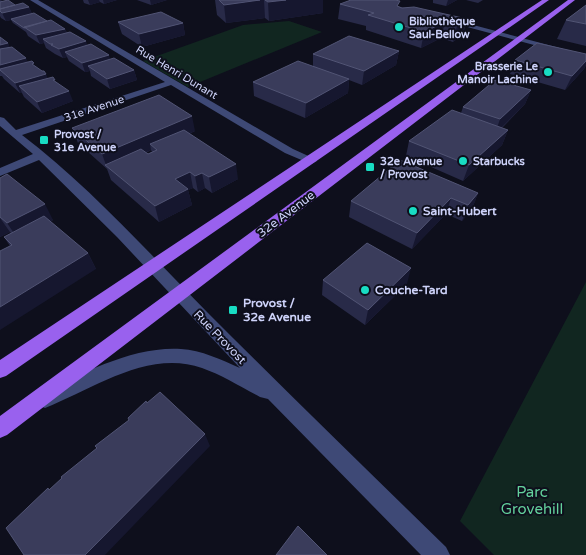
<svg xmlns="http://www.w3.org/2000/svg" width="586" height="555" font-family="'Varela Round',sans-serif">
<rect width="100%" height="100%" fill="#0e0f1c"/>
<!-- green -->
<path fill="#112620" d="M289 21 322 32 188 87 143 61 243 25Z
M586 282V555H494L460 521Z"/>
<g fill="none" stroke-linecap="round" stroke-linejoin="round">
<!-- minor -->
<path fill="#3e4976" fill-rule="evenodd" d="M30 0H38L293 149 315 159 317 161 311 164 285 153 171 85 22 135C89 186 149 253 208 313 287 392 366 469 446 547L450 555H421L268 399 260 397C241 387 222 375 202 368 148 349 93 389 45 408L38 405 36 399 38 393C83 374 132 346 181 349 201 350 222 360 240 368L117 237 39 160 0 176V168L33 154 0 126V117L4 118 16 130 165 82Z
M447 18 586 55V59L445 21V19Z"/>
<!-- major -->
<path fill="#9961ee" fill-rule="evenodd" d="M542 0H549L6 376 0 378V360Z
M568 0H575L7 435 0 438V416Z"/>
</g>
<!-- wall -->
<path fill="#282a48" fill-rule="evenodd" d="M0 0 15 5 29 7 32 14 65 29 67 33 87 45 110 59 134 70 137 80 110 89 91 76 90 71 85 72 69 61 67 57 63 58 55 54 46 48 44 43 40 44 28 36 26 32 13 23 11 20 6 21 1 18 0 16Z
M83 0H117L104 4 100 2 90 5 84 3Z
M137 0H167L151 5Z
M215 0H323V13L269 21 265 18 226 23 217 15Z
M433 0H457L446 6 433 3Z
M466 0H483L478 3Z
M340 4 399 7 467 19 463 34 453 42 441 38 421 48 366 30V26L338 19Z
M586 5V46L557 39 566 20Z
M118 22 183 23 185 35 142 47 122 34Z
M0 37 8 43 9 47 28 62 36 67 48 79 57 83 73 101 42 113 24 97 22 93H20L4 79 2 76H0Z
M399 51 396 65 362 85 349 80 348 93 305 118 254 96 253 82 313 66V54Z
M586 54V65L584 69 565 90 510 74 515 60Z
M531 90 525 104 502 128 508 130 502 145 463 181 406 156 409 141 461 113 463 107Z
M72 128 195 131 189 134 238 179 212 193 205 188 198 192 193 188 188 190 192 205 159 222 111 180 107 169 78 143ZM151 150 152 152 148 154 146 153Z
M0 178 53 220 50 222 88 253 96 269 10 246 4 237 11 233 10 232 0 237Z
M478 193 472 209 462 221 446 214 412 249 349 217 351 201Z
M323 280 407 284 365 325 322 295Z"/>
<!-- shaded-wall -->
<path fill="#16172f" d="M88 0H99L100 2 90 5Z
M103 0H117L104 4Z
M150 0H167L151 5Z
M260 0H264L265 18 226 23 224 5Z
M286 0H323V13L269 21 268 2Z
M448 0H457L446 6Z
M29 7 33 15 11 19V20L6 21 2 13Z
M467 19 463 34 453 42 457 26Z
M445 22 441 38 421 48 424 32Z
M183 23 185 35 142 47 139 34Z
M65 29 69 37 43 39 44 43 40 44 36 35Z
M86 41 89 50 65 52 67 57 63 58 59 49Z
M8 43 12 52 0 56V45Z
M399 51 396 65 362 85 364 71Z
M109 55 112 65 88 66 90 71 85 72 82 63Z
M26 58 30 67 0 70V65Z
M586 61V65L584 69 565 90 572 76Z
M134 70 137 80 110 89 107 79Z
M46 74 50 83 19 86 22 93H20L15 83Z
M349 79 348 93 305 118 306 103Z
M531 90 525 104 495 134 500 119Z
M69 91 73 101 42 113 37 102Z
M192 116 195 131 155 148 150 144 151 150 110 168 106 165 102 154Z
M508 130 502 145 463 181 469 165Z
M236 164 238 179 212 193 209 177Z
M190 172 193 188 188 190 192 205 159 222 155 206 175 179Z
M202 173 205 188 198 192 195 176Z
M478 193 472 209 462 221 468 205Z
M451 198 446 214 412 249 417 233Z
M45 204 53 220 18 239 7 223Z
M0 218 10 232 0 237Z
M88 253 96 269 0 330V307Z
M411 268 407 284 365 325 368 310Z
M205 434 210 446 105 555H85Z"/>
<!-- building -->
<path fill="#3a3c5b" stroke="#515474" d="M8 0 15 5 0 9V2Z
M219 0H260L224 5Z
M265 0H286L268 2Z
M351 0H395L400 1 397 6 402 8 414 7 467 19 457 26 445 22 424 32 368 15 374 13 340 4Z
M23 3 29 7 2 13 0 11V9Z
M586 5V24L566 20Z
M161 12 183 23 139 34 118 22Z
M34 13 47 21 24 28 11 19Z
M51 20 65 29 36 35 24 27Z
M70 32 86 41 59 49 51 45 53 44H50L43 39Z
M349 36 399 51 364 71 313 54Z
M0 37 8 43 0 45Z
M537 43 586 54V61L572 76 515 60Z
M91 44 109 55 82 63 65 52Z
M12 47 26 58 0 65V49Z
M114 58 134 70 107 79 88 66Z
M32 61 34 63 32 64 42 71H44L46 74 15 83 0 70V69Z
M298 61 349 79 306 103 253 82Z
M53 77 55 80H53L69 91 37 102 19 86Z
M495 80 531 90 500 119 463 107Z
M159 95 192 116 102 154 72 128Z
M452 110 508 130 469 165 409 141Z
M184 130 236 164 209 177 202 173 195 176 190 172 175 179 188 189 155 206 105 165 141 149 148 154 157 150 150 144Z
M400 160 478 193 468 205 451 198 417 233 351 201Z
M7 174 45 204 7 223 0 217V178Z
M44 216 88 253 0 307V251L12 245 4 237Z
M367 243 411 268 368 310 323 280Z
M160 392 205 434 85 555H24L6 528 48 488 49 490 62 478 61 477 97 448 95 446 129 420 128 418 146 401 147 403Z
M298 526 327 555H276Z"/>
<!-- markers -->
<g fill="#18dcc3" stroke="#0e0f1c" stroke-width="2">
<circle cx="399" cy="27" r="5"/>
<circle cx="548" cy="72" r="5"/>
<rect x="39" y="135" width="10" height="10" rx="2.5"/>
<circle cx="463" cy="161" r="5"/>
<rect x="365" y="162" width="10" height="10" rx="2.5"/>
<circle cx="413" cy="211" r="5"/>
<circle cx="365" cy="290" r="5"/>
<rect x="228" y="305" width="10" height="10" rx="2.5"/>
</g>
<g text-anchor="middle" stroke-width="4" stroke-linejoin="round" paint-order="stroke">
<!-- far-poi labels -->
<g font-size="11" font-weight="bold" fill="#ced3fa" stroke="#0e0f1c" text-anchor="start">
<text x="409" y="25">Bibliothèque<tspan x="409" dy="13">Saul-Bellow</tspan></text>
<text x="538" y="70" text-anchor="end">Brasserie Le<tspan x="538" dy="13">Manoir Lachine</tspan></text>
<text x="54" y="138">Provost /<tspan x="54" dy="13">31e Avenue</tspan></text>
<text x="380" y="165">32e Avenue<tspan x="380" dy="13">/ Provost</tspan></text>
<text x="473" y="165">Starbucks</text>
</g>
<!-- far-street labels -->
<g font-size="11" fill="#ced3fa" stroke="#0e0f1c">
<text transform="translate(177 72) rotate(31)" y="4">Rue Henri Dunant</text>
<text transform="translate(94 108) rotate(-18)" y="4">31e Avenue</text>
</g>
<!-- poi labels -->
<g font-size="12" font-weight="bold" fill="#ced3fa" stroke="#0e0f1c" text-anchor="start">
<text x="423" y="215">Saint-Hubert</text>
<text x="375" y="294">Couche-Tard</text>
<text x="243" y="307">Provost /<tspan x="243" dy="14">32e Avenue</tspan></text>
</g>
<!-- street labels -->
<g font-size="12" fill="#ced3fa" stroke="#0e0f1c">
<text transform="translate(286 214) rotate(-37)" y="4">32e Avenue</text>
<text transform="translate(220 337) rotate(46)" y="4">Rue Provost</text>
</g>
<!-- near-park labels -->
<g font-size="15" fill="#63d19c" stroke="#0e0f1c">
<text x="532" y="497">Parc<tspan x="532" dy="17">Grovehill</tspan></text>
</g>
</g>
</svg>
